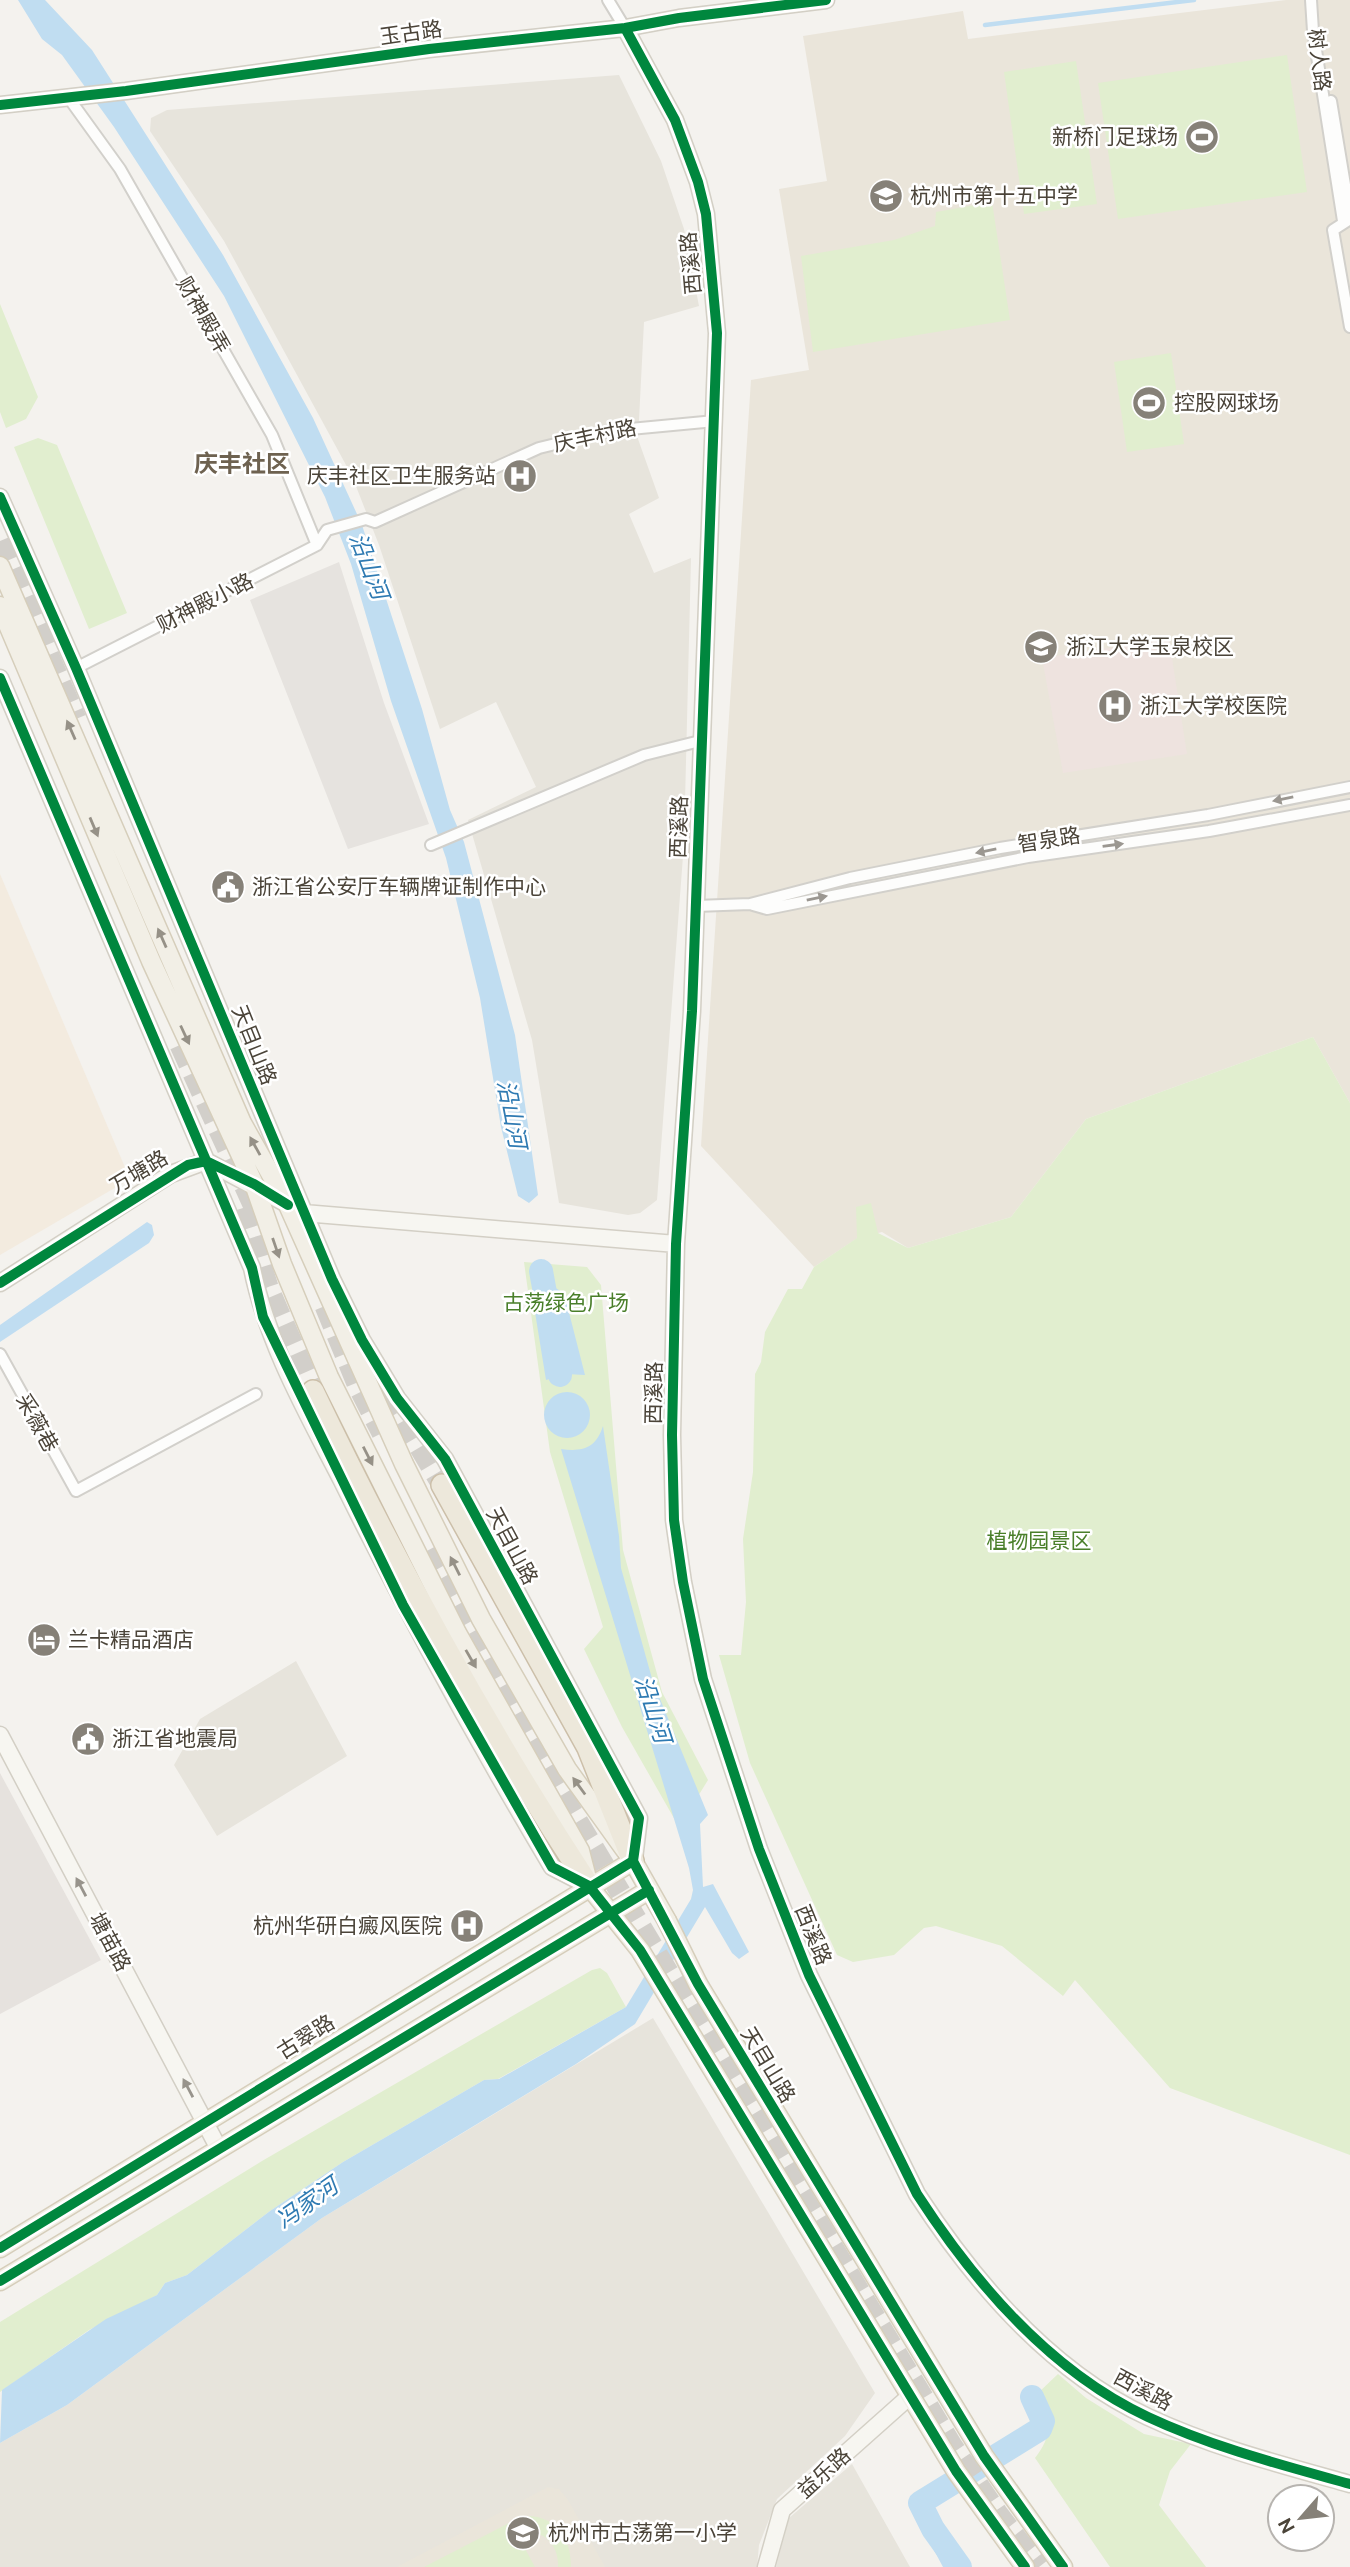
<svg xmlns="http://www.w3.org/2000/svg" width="1350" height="2567" font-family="Ubuntu,'Noto Sans SC',sans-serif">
<rect width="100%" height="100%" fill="#f4f2ee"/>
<!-- residential -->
<path fill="#e7e4dc" d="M619 75 661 161 684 229 699 306 644 322 638 439 659 498 629 514 654 573 691 558 684 843 657 1200 640 1213 628 1215 559 1203 532 1040 468 820 536 787 496 702 440 729 379 545 352 476 224 241 150 131 151 118 167 110Z
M296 1661 347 1756 217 1836 174 1765 200 1719Z
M653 2018 875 2393 845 2436 777 2499 759 2545 757 2567H0V2443L67 2405 322 2218Z
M852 2464 910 2567H776L789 2518Z"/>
<!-- commercial -->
<path fill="#f3ebdf" d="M0 874 130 1179 0 1255Z"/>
<!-- industrial -->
<path fill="#e6e2de" d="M0 1773 101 1960 0 2014Z"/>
<!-- education -->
<path fill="#eae5da" d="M1286 0H1350V1103L1313 1037 1086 1119 1011 1217 908 1248 882 1232 856 1239 814 1267 701 1146 751 380 809 370 779 189 827 181 803 36 963 11 968 39Z
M548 2487 559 2489 568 2500 605 2567H397Z"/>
<!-- medical -->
<path fill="#eee3df" d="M1169 639 1187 754 1063 773 1042 658Z"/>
<!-- green -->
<path fill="#e1eecf" d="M1287 55 1307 192 1118 219 1098 83Z
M1076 61 1097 204 1024 214 1004 72Z
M992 202 1010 320 813 352 801 256 894 240 935 226 936 212Z
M0 304 38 397 26 419 6 428 0 412Z
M1171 353 1184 444 1127 452 1114 362Z
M38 438 57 445 127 613 89 629 14 447Z
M1313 1037 1350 1103V2155L1170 2088 1075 1980 1063 1996 1002 1946 936 1926 924 1928 894 1955 853 1962 837 1955 750 1763 719 1655H741L746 1602 743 1539 753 1472 755 1374 761 1362 765 1332 788 1289H802L814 1267 857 1238 856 1207 871 1203 878 1233 908 1248 1011 1217 1086 1119Z
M524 1262 587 1267 601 1285 623 1550 662 1692 708 1780 679 1827 622 1727 584 1649 603 1627 550 1452Z
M600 1968 607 1973 626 2007 498 2079 484 2080 343 2162 270 2211 187 2275 165 2283 157 2295 89 2330 0 2392V2322L262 2161 592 1970Z
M1058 2374 1086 2398 1144 2434 1191 2444 1170 2471 1159 2505 1206 2567H1110L1035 2458C1054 2434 1049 2421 1037 2394Z
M531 2516C559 2519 571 2540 571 2567H558C559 2543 541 2527 517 2534L535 2567H424L517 2519Z"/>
<!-- parking -->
<path fill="#e6e3df" d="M339 562 384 703 429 824 348 849 250 600Z"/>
<!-- water -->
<path fill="#c0ddf1" d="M18 0H45L92 50 223 255 313 418 362 525 422 709 450 810 464 842 515 1035 538 1195 529 1203 518 1196 501 1127 480 998 446 858 391 701 351 564 325 497 224 296 114 127 62 55 42 39Z
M147 1222 152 1225 154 1235 149 1243 0 1342V1325Z
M542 1280 564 1293 585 1375 566 1374 546 1380 532 1294Z
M544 1415a23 23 0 1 1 46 0a23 23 0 1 1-46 0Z
M603 1426 619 1536 621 1568 653 1682 708 1815 700 1824 703 1887 713 1884 749 1952 739 1959 732 1953 705 1907 635 2024 576 2064 322 2218 67 2405 0 2443 2 2390 106 2319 157 2295 165 2283 187 2275 270 2211 343 2162 484 2080 499 2079 626 2007 691 1899 693 1890 689 1868 561 1449C583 1452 596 1448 603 1426Z
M928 2504 969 2567H943L913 2511Z"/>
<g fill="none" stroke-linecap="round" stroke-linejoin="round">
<!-- stream -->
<path stroke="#c0ddf1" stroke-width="4.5" d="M985 25 1194 0"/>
<!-- river -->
<path stroke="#c0ddf1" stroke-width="24" d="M541 1271 560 1375
M960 2567 933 2529 920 2503 1040 2429 1043 2421 1032 2397"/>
<!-- highway-tunnel -->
<path stroke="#d2cfca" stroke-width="21" stroke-dasharray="21 10" stroke-linecap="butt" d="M0 541 76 719
M180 1045 261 1222
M243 1208 268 1287 313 1391
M325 1306 358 1386 382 1433
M388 1394 442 1485
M425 1552 529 1740 951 2444 998 2514 1039 2567"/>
<!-- street casing -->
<g stroke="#d2d0cb" stroke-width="14">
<path id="street" d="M608 0 625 28
M1311 0 1313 31 1343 221
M68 97 120 169 272 435 317 545
M1331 101 1350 215
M1347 221 1333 230 1350 327
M76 668 317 545 327 530 366 519 375 522 539 448 609 431 715 421
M431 845 644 755 700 741
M753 905 767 909 1028 857 1209 831 1350 805
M696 906 750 904 850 878 1000 848 1208 815 1350 787
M0 1354 76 1491 256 1394"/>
</g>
<!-- secondary casing -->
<g stroke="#d3cfc5" stroke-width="19">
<path id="secondary" d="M625 28 675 120 698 182 706 214 717 333 692 1011 676 1244 672 1435 674 1520 683 1582 703 1679 759 1849 809 1975 917 2194C974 2282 1051 2372 1148 2417 1212 2447 1282 2465 1350 2484
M0 105 126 91 429 49 625 28 679 18 826 0
M0 497 76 668 332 1279 362 1340 397 1398 445 1459 639 1818 634 1859
M0 678 252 1268C267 1343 307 1413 342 1481 407 1613 477 1741 552 1867L589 1886
M0 1283 171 1174 206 1161 304 1213 676 1244
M0 1735 219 2149
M766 2567 782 2510 910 2396"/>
</g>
<!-- primary casing -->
<g stroke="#d6cebb" stroke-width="21">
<path id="primary" d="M0 566 242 1123 288 1205 404 1464 481 1619 567 1769 633 1861 667 1921
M0 606 151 961 254 1184 282 1264 329 1377 457 1633 580 1851 589 1886 640 1950 956 2471 1025 2567
M698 1984 984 2456 1063 2567
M0 2248 633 1861
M0 2281 649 1890"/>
</g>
<!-- highway casing -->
<g stroke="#ccbfa9" stroke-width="24">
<path id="highway" d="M313 1391C395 1562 485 1727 589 1886
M442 1485 588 1748 633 1861"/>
</g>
<!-- street -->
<use href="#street" stroke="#fdfdfc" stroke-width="10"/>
<!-- secondary -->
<use href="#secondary" stroke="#f7f6f1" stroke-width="16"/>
<!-- primary -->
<use href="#primary" stroke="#f2efe6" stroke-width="18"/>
<!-- highway -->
<use href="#highway" stroke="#ede8db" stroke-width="21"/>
<!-- primary-bridge casing -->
<g stroke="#d6cebb" stroke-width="21" stroke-linecap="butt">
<path id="primary-bridge" d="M667 1921 698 1984"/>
</g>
<!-- primary-bridge -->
<use href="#primary-bridge" stroke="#f2efe6" stroke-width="18"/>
<!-- cycleway casing -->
<g stroke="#fff" stroke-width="15">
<path id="cycleway" d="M625 28 675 120 698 182 706 214 717 333 692 1011 676 1244 672 1435 674 1520 683 1582 703 1679 759 1849 809 1975 917 2194C974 2282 1051 2372 1148 2417 1212 2447 1282 2465 1350 2484
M0 105 126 91 429 49 625 28 679 18 826 0
M0 497 76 668 332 1279 362 1340 397 1398 445 1459 639 1818 633 1861 698 1984 984 2456 1063 2567
M0 678 252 1268 263 1317 403 1605 552 1867 589 1886 640 1950 956 2471 1025 2567
M0 1283 188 1165 206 1161 254 1184 288 1205
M0 2248 633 1861
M0 2281 649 1890"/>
</g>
<!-- cycleway -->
<use href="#cycleway" stroke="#00873e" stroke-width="10"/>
</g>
<!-- one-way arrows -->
<defs><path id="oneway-solid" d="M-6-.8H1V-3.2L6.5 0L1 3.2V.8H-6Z" transform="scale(1.75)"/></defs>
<g fill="#969187">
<use href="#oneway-solid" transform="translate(71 730) rotate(-114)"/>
<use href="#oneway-solid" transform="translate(94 827) rotate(67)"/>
<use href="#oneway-solid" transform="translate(162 938) rotate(-114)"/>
<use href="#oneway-solid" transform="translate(185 1035) rotate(65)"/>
<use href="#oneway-solid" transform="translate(255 1146) rotate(-119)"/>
<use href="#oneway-solid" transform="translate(276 1248) rotate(71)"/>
<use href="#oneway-solid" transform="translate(368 1456) rotate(63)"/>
<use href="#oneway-solid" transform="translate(455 1566) rotate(-117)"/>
<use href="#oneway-solid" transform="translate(471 1659) rotate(60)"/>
<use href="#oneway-solid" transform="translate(579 1786) rotate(-126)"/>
</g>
<g fill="#9b9791">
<use href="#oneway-solid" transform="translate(1283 799) rotate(168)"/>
<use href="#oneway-solid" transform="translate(1113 845) rotate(-8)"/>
<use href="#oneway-solid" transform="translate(986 851) rotate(169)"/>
<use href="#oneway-solid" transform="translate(817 898) rotate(-12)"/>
</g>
<g fill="#98948c">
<use href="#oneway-solid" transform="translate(81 1887) rotate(-118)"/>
<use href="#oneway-solid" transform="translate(188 2088) rotate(-118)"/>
</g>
<!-- icons -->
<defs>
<g id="stadium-disc" transform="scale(1.75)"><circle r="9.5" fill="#868178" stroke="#fff"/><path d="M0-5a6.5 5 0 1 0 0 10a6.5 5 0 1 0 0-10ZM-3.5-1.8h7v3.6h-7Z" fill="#fff"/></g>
<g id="school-disc" transform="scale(1.75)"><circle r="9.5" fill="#868178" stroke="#fff"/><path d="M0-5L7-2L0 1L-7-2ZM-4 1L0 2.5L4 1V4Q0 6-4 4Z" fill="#fff"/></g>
<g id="hospital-disc" transform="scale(1.75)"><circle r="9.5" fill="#868178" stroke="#fff"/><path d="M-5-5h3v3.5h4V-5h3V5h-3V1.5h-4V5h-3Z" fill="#fff"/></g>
<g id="university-disc" transform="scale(1.75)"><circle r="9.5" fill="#868178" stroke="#fff"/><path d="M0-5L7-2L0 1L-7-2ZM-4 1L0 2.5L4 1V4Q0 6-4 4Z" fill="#fff"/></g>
<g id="civic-disc" transform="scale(1.75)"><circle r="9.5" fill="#868178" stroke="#fff"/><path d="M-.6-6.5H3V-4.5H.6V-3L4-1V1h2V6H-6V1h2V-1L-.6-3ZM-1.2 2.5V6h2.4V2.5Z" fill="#fff"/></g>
<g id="hotel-disc" transform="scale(1.75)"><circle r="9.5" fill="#868178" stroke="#fff"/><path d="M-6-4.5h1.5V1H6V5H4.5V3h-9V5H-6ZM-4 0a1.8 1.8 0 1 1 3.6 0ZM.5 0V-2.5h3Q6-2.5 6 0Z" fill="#fff"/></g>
</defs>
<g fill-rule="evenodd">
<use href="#stadium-disc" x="1202" y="137"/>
<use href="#school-disc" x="886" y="196"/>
<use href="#stadium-disc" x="1149" y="403"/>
<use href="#hospital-disc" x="520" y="476"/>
<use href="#university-disc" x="1041" y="647"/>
<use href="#hospital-disc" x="1115" y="706"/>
<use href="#civic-disc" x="228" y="887"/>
<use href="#hotel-disc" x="44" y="1640"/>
<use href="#civic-disc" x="88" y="1739"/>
<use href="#hospital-disc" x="467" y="1926"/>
<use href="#school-disc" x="523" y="2533"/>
</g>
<g text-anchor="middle" stroke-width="5" stroke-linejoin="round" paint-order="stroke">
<!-- street labels -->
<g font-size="21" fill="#4b4439" stroke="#fff">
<text transform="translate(411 33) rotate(-8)" y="7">玉古路</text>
<text transform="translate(1319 60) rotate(83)" y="7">树人路</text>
<text transform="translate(691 263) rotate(-95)" y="7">西溪路</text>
<text transform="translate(203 315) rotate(60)" y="7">财神殿弄</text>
<text transform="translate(595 436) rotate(-12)" y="7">庆丰村路</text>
<text transform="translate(205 603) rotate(-27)" y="7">财神殿小路</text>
<text transform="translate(679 827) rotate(-88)" y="7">西溪路</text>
<text transform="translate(1049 840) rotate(-9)" y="7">智泉路</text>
<text transform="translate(254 1045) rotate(68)" y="7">天目山路</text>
<text transform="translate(139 1172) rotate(-31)" y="7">万塘路</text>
<text transform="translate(654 1393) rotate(-89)" y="7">西溪路</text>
<text transform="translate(37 1423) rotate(61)" y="7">采薇巷</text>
<text transform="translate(512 1546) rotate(62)" y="7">天目山路</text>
<text transform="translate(813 1935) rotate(68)" y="7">西溪路</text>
<text transform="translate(110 1942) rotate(62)" y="7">塘苗路</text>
<text transform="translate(306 2037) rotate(-32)" y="7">古翠路</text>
<text transform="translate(768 2065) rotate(59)" y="7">天目山路</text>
<text transform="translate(1143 2390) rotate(28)" y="7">西溪路</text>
<text transform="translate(824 2473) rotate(-42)" y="7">益乐路</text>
</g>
<!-- poi labels -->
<g font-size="21" fill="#4b4439" stroke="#fff" text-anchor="start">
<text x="1178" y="144" text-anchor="end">新桥门足球场</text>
<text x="910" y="203">杭州市第十五中学</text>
<text x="1174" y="410">控股网球场</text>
<text x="496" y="483" text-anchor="end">庆丰社区卫生服务站</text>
<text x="1066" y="654">浙江大学玉泉校区</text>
<text x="1140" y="713">浙江大学校医院</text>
<text x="252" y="894">浙江省公安厅车辆牌证制作中心</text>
<text x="68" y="1647">兰卡精品酒店</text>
<text x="112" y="1746">浙江省地震局</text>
<text x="442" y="1933" text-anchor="end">杭州华研白癜风医院</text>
<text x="548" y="2540">杭州市古荡第一小学</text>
</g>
<!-- park labels -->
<g font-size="21" fill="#4a7f2a" stroke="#fff">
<text x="566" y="1310">古荡绿色广场</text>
<text x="1039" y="1548">植物园景区</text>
</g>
<!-- water labels -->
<g font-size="23" font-style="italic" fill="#2e7ab2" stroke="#fff">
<text transform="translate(369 566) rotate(69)" y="8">沿山河</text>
<text transform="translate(512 1114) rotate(79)" y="8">沿山河</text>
<text transform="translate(653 1709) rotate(72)" y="8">沿山河</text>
<text transform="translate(307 2203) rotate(-35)" y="8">冯家河</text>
</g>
<!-- quarter labels -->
<g font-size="24" font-weight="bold" fill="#6e6250" stroke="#fff">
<text x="242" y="472">庆丰社区</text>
</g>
</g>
<!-- north arrow -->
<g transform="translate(1301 2518) rotate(242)"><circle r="33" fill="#ffffff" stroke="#b7b4b0" stroke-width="2"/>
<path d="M0-5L12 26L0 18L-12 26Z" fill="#868178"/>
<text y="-10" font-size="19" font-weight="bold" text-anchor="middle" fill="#4b4439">N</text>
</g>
</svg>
